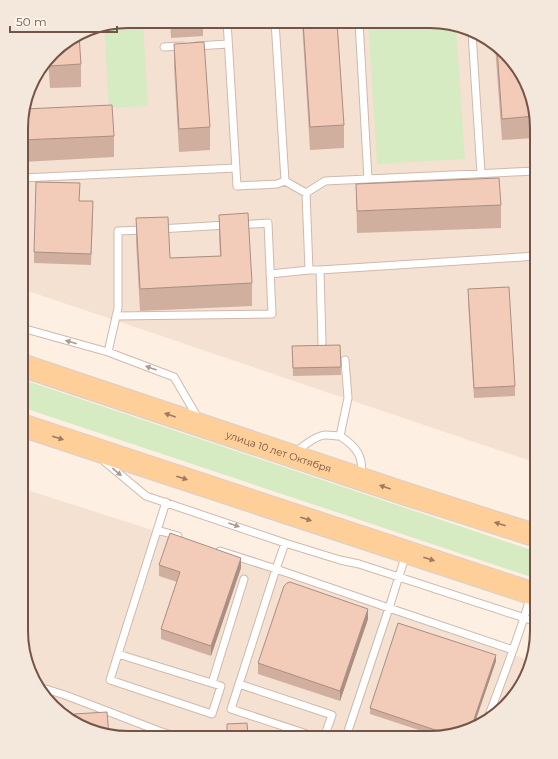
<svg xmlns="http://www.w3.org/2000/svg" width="558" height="759" font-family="Montserrat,sans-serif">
<rect width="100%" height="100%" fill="#fdf0e3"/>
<!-- residential -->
<path fill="#f5e1d1" d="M128 21 444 22 489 39 526 81 537 128V463L22 289V114L35 75 58 48 94 27Z
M21 488 146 528 529 660 519 690 477 727 430 738 115 737 69 720 32 678 21 631Z"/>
<!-- green -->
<path fill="#d6ebc1" d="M128 21H143L148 106 109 108 104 25Z
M368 22H444L456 27 465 159 377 164Z
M21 379 537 552V579L21 407Z"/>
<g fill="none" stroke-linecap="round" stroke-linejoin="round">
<!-- service casing -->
<g stroke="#d0b9ac" stroke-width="9">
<path id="service" d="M227 21 237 186 277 184 285 181 275 21
M359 22 368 179
M472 33 481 173
M196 46 228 44
M164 47 182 46
M22 178 236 168
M285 181 306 193
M159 229 227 225
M537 256 320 270H309L306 193 325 181 537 171
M320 270 322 343
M270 274 309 270
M116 316 272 314 268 223 239 225
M22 328 108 352 174 377 198 418
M108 352 118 308V231L145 230
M345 360 348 398 340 436C357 447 364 457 361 477
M295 453C303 446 316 435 326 435 331 435 335 436 340 436
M104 461 146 496 285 543 340 560 359 564 537 622
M157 530 178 536
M220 551 276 569 285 543
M118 654 110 680 212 714 221 686 118 654 166 502
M212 683 244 579
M239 684 332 715 324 738
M39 687 65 695 159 731 157 737
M488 718C503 677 519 637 531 595
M159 731 178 737
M346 737 389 608 406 554
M319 738 231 709 276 569 389 608 513 650
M393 738 394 735 404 738"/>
</g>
<!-- primary casing -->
<g stroke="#d8cfcc" stroke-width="24">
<g id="primary">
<path id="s1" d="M21 365 409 495 537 536"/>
<path d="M21 425 537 595"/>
</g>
</g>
<!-- service -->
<use href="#service" stroke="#fff" stroke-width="7"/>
<!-- primary -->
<use href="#primary" stroke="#fecf99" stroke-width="22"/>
</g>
<!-- wall -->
<path fill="#d1af9f" d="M170 21H203V36L171 38Z
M302 22H337L344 125V148L310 150Z
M174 44 210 127V150L179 152 174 67Z
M495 46 526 81 534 117V138L502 140Z
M58 48 81 64V87L50 88 48 59Z
M22 114 114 136V157L22 162Z
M356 184 501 205V228L357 233Z
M79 201 93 212 91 265 34 263V252Z
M219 215 252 283V306L140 311 136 241V218L170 258 220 256 219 237Z
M468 289 515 386V396L474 398 468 300Z
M340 345 341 375 293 376 292 346Z
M159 565 241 568 211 656 161 639V629L177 582 159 576Z
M368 619 340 701 258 674V663Z
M496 661 473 728 437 736 370 714V708Z
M247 723 248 737H227V724Z"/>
<!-- shaded-wall -->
<path fill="#aa8e82" d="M241 558V568L211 656V646Z
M368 609V619L340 701V691Z
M496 655V661L473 728H471Z"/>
<!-- building -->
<path fill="#f3cbb9" stroke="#aa8e82" d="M303 22H337L344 125 310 127Z
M79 35 81 64 50 66 49 58 58 48Z
M204 42 210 127 179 129 174 44Z
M497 48 526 81 534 116 502 119Z
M112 105 114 136 22 140V114L24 109Z
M499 178 501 205 357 211 356 184Z
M36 182 80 183 79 201H93L91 254 34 252Z
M248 213 252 283 140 289 136 218 168 217 170 258 221 256 219 215Z
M509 287 515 386 474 388 468 289Z
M340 345 341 367 293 368 292 346Z
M170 533 241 558 211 646 161 629 180 572 159 565Z
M290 582 368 609 340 691 258 663 284 586 287 583Z
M398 623 496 655 471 728 447 734 370 708Z
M107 712 109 735 74 722V714Z
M247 723 248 736 227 737V724Z"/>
<!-- one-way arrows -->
<defs><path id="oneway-solid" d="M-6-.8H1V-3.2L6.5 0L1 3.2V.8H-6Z"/></defs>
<g fill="#ac9891">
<use href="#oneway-solid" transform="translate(71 342) rotate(-164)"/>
<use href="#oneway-solid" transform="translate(151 368) rotate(-160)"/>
<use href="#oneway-solid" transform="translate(117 472) rotate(40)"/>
<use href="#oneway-solid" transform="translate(234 525) rotate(19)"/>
</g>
<g fill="#9e7960">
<use href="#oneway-solid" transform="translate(170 415) rotate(-161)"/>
<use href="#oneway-solid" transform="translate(58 438) rotate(18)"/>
<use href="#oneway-solid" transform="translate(182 478) rotate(18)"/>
<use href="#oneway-solid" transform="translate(385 487) rotate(-161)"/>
<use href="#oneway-solid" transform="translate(306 519) rotate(18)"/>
<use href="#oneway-solid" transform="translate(500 524) rotate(-162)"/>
<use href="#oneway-solid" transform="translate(429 559) rotate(18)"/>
</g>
<g text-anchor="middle" stroke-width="3" stroke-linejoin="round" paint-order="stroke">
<!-- street labels -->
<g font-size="10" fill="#755448" stroke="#fff5e9">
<text dy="4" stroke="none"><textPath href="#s1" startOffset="272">улица 10 лет Октября</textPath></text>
</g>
</g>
<!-- crop -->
<path d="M0 0H558V759H0ZM128 28H430A100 100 0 0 1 530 128V631A100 100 0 0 1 430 731H128A100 100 0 0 1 28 631V128A100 100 0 0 1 128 28Z" fill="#f4e8dc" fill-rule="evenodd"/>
<path fill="none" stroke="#755448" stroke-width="2" d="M128 28H430A100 100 0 0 1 530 128V631A100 100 0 0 1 430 731H128A100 100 0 0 1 28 631V128A100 100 0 0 1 128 28Z"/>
<!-- scale -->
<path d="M10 26v6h107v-6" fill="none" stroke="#755448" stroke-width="2"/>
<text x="16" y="26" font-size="12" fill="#755448" stroke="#fff5e9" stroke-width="3" paint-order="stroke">50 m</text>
</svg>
